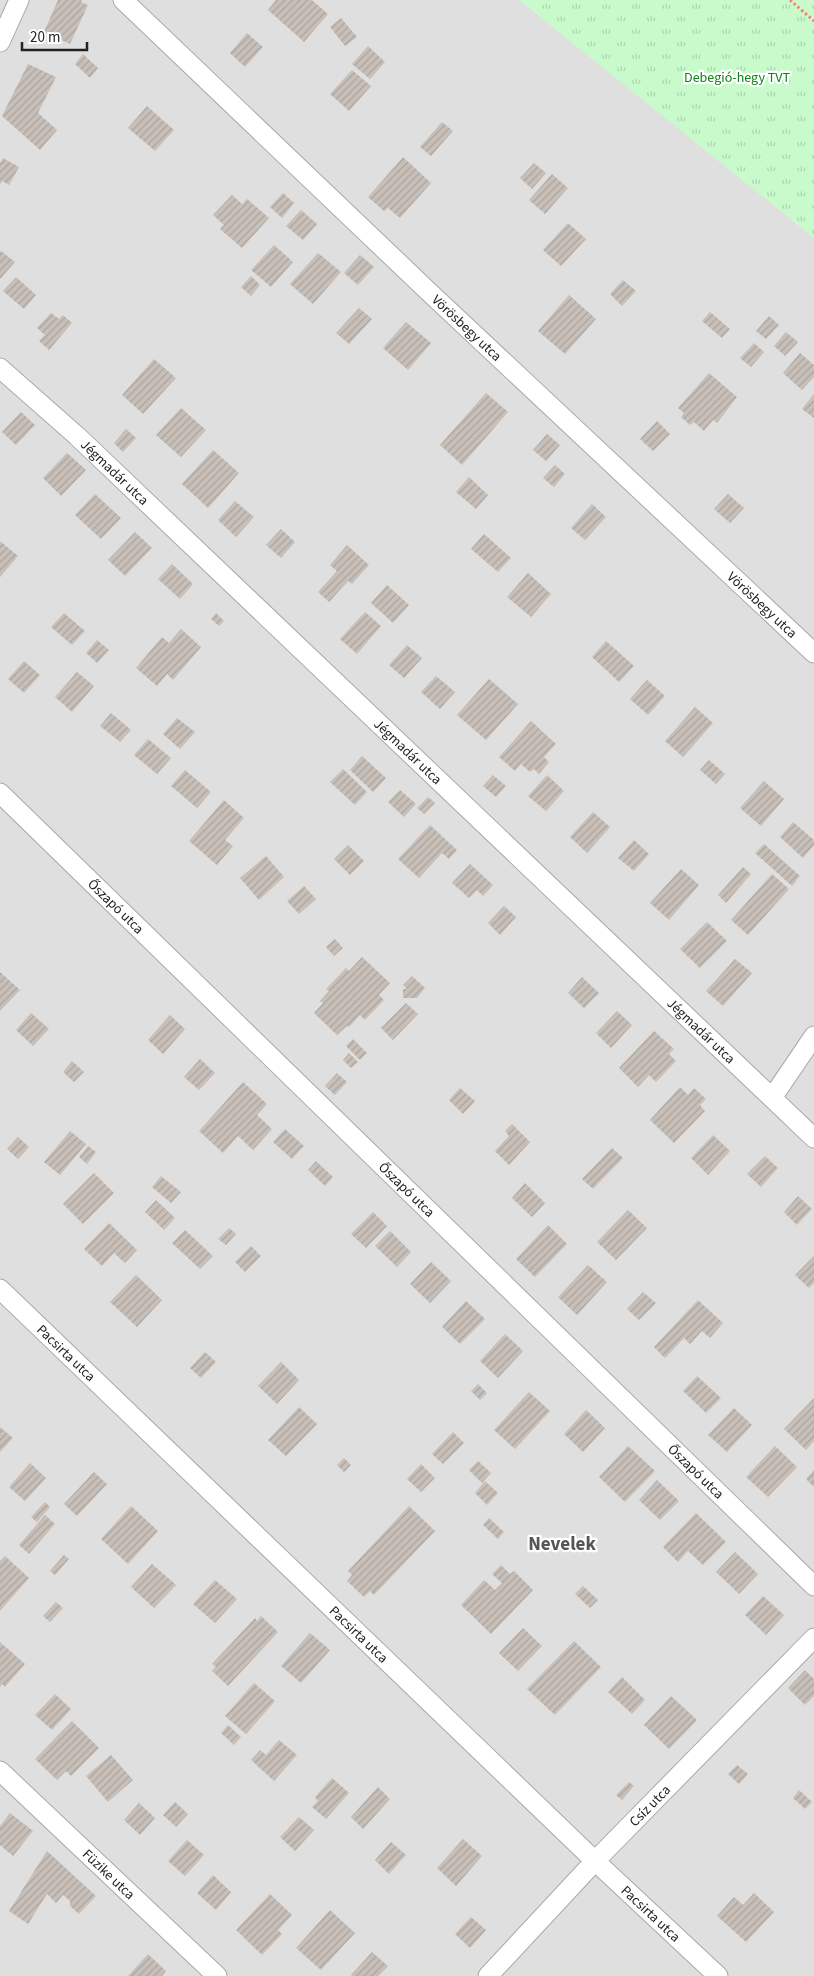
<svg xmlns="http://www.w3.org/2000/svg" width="814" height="1976" font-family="'Source Sans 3',sans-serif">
<defs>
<pattern id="park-tufts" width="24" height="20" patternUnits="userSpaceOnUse" patternTransform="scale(1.25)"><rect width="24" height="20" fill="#c8facc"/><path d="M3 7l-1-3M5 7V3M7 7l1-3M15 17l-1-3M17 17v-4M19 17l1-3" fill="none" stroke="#acd6af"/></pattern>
<pattern id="building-hatch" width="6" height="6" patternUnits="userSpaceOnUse" patternTransform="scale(1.25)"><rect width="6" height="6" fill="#c7bfb8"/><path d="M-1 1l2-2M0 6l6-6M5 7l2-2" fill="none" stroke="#aba49e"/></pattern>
</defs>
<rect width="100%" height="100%" fill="#f2efe9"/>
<!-- residential -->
<path fill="#e0dfdf" d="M0 0H541L814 233V1976H0Z"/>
<!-- park -->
<path fill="url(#park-tufts)" d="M519 0H814V238Z"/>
<!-- building -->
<path fill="url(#building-hatch)" d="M58 0H82L81 2 88 5 70 44 44 32Z
M276 0H312L328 14 304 42 268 10Z
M341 18 357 37 345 46 330 27Z
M247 33 263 47 245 67 230 53Z
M368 46 385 62 370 79 352 64Z
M83 54 98 68 90 78 75 64Z
M28 64 56 77 38 113 57 130 40 150 2 116Z
M352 70 371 86 349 111 330 94Z
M147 106 174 130 155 151 128 128Z
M442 122 453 131 431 156 420 147Z
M403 157 431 183 400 218 388 208 384 211 368 197Z
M3 158 19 167 9 185 2 181 0 185V163Z
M534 163 546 173 532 189 520 178Z
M552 174 568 188 545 214 529 200Z
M283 193 294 203 282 218 270 207Z
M232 195 242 204 247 199 269 218 242 248 220 229 224 225 213 215Z
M301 210 317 224 303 240 286 226Z
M568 223 586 239 561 266 543 250Z
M274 245 293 262 271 287 251 270Z
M1 251 15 262 0 279V252Z
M318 253 341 272 313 304 290 284Z
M360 255 374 267 358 285 344 273Z
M251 276 260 285 251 296 241 287Z
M16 277 36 295 24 309 3 291Z
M623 280 636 291 622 306 610 294Z
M569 295 596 319 565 354 538 331Z
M359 308 372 319 349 344 336 333Z
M710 312 730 329 722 338 702 321Z
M51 313 59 319 63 315 72 323 49 350 39 341 45 335 37 328Z
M769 316 779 325 766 339 756 331Z
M406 322 431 343 408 370 383 348Z
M786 332 798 342 785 356 774 346Z
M754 343 764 352 751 367 740 358Z
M800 353 814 365V377L802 390 783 373Z
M154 359 176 378 143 414 122 395Z
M709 373 737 397 717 423 713 420 704 431 694 422 690 425 681 417 684 413 678 408Z
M486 393 508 412 462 465 440 445Z
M814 394V418L802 409Z
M181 408 206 430 181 457 156 435Z
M21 412 35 425 16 445 2 432Z
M657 421 670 434 653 451 640 439Z
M126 429 136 438 123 452 114 443Z
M547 434 560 445 546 461 533 450Z
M213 450 239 473 208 508 182 484Z
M67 453 86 470 61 496 43 478Z
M555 465 565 474 554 487 543 478Z
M469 477 488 495 476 509 456 492Z
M95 494 121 518 101 539 75 515Z
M728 494 744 508 730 523 714 509Z
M235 501 254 517 236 537 218 520Z
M592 504 606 517 585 540 571 528Z
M281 529 295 542 281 558 266 545Z
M135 532 152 548 125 576 108 560Z
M484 534 511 558 498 572 471 549Z
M0 541 18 556 0 577Z
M347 545 369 565 352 584 348 581 329 602 318 592 337 571 330 565Z
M172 564 193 584 180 599 158 579Z
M528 573 551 594 531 617 507 597Z
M387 585 409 605 393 623 371 603Z
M365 612 381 626 357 654 340 639Z
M64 613 85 631 72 645 51 627Z
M216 613 224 621 219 626 211 619Z
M181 629 201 647 173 680 167 674 157 686 136 668 162 637 169 643Z
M97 640 109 650 97 663 86 653Z
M606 641 634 666 619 682 592 657Z
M407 645 422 658 404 678 389 665Z
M24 661 40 675 24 693 8 679Z
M77 672 94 686 72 712 55 697Z
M436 676 455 692 440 709 421 692Z
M489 679 518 704 486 740 457 715Z
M647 680 665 696 648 715 630 699Z
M695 707 713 723 683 757 665 741Z
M111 713 131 730 120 742 100 726Z
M177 718 195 732 180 749 163 734Z
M531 721 556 744 544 757 549 762 539 774 534 769 530 772 521 764 515 771 499 757Z
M148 739 171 758 157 774 134 755Z
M362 756 386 778 373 792 350 770Z
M709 760 725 774 716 784 700 770Z
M343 769 367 792 355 805 330 782Z
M185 770 211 792 197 808 171 786Z
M493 775 506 786 496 797 483 786Z
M547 775 564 791 546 811 528 796Z
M764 781 784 799 761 826 740 808Z
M400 790 416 804 404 817 388 802Z
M428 797 435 803 424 814 417 808Z
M224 800 244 818 225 840 233 846 217 865 189 841Z
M593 812 610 827 587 853 570 837Z
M793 822 814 840V845L803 858 780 837Z
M430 825 457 850 449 859 442 853 419 878 398 859Z
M634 840 649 854 634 871 618 858Z
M764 844 800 876 792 886 755 853Z
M348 845 364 861 350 875 334 859Z
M266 856 284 877 259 900 240 878Z
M470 864 493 885 483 896 477 890 469 898 452 883Z
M743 867 751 874 726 903 718 895Z
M681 869 699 885 669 920 650 903Z
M772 874 789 889 748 935 731 920Z
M304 886 316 899 299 914 287 901Z
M504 906 516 917 500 935 488 923Z
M707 922 727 941 700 968 680 949Z
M335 939 343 948 334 956 326 947Z
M362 957 390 983 379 995 384 1000 365 1020 360 1015 349 1027 347 1026 337 1035 314 1013 323 1003 320 1001 329 991 326 989 346 968 349 971Z
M735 959 752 973 723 1006 706 991Z
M0 972 20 990 0 1011Z
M412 976 425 988 417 998H403V989H407L403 985Z
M582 977 599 993 584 1008 568 993Z
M406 1003 418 1014 393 1040 381 1028Z
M617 1011 632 1025 611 1048 596 1033Z
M31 1013 49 1029 33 1046 16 1030Z
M170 1015 185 1029 163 1054 148 1040Z
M654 1031 674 1049 669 1054 676 1061 656 1082 649 1075 638 1087 619 1068Z
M353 1039 367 1053 360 1060 346 1046Z
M349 1053 358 1062 351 1068 343 1060Z
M200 1059 215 1073 199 1090 184 1077Z
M72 1061 84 1072 74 1082 63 1072Z
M337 1073 347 1082 335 1095 325 1086Z
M243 1082 267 1104 257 1115 272 1129 253 1150 238 1136 223 1153 199 1131Z
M680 1087 688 1095 694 1088 706 1099 700 1105 705 1111 674 1143 650 1120Z
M460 1088 475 1101 463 1114 449 1100Z
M512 1124 530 1142 509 1165 495 1151 509 1136 505 1131Z
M285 1129 304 1146 292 1159 273 1142Z
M70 1131 86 1144 60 1175 44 1162Z
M713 1135 730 1151 708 1175 691 1158Z
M18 1137 29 1147 18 1159 7 1149Z
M88 1146 96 1152 87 1164 79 1157Z
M612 1148 623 1158 593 1189 582 1179Z
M765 1156 778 1168 761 1187 747 1174Z
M316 1161 333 1177 325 1186 308 1170Z
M94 1173 114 1193 83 1224 63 1204Z
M161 1176 181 1192 171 1203 152 1187Z
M525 1183 545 1203 532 1217 512 1198Z
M798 1196 812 1209 797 1225 784 1212Z
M156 1200 175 1218 164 1230 145 1212Z
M628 1210 647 1228 616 1260 597 1242Z
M373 1212 387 1226 366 1248 351 1234Z
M109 1223 137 1250 125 1263 114 1253 102 1266 84 1249Z
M548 1225 567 1244 535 1277 516 1259Z
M229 1228 236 1234 226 1245 218 1239Z
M185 1230 213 1256 200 1269 172 1243Z
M390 1231 411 1252 397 1267 375 1246Z
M251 1246 261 1256 245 1272 235 1262Z
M814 1256V1283L809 1288 795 1275Z
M431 1262 451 1281 430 1303 410 1284Z
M588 1265 607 1282 577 1315 558 1297Z
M136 1275 162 1300 137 1327 110 1302Z
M643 1292 656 1303 639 1320 627 1309Z
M698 1300 723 1323 710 1338 702 1331 690 1344 684 1338 665 1358 654 1347Z
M466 1301 485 1319 460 1344 442 1327Z
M505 1334 523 1351 498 1378 480 1361Z
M205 1352 216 1362 201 1378 190 1368Z
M281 1362 299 1380 277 1404 258 1386Z
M697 1376 721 1398 706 1413 683 1391Z
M478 1384 487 1393 480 1400 471 1391Z
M529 1392 550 1411 515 1449 494 1430Z
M814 1398V1441L806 1450 784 1429Z
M299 1407 317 1424 286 1456 268 1440Z
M734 1408 752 1425 727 1452 708 1435Z
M586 1410 605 1428 583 1452 564 1434Z
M0 1427 13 1438 0 1452Z
M453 1432 464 1443 443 1464 432 1454Z
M628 1446 655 1471 625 1502 599 1477Z
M775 1446 797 1467 768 1497 746 1477Z
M344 1458 351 1465 344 1472 337 1465Z
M478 1461 491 1473 482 1483 469 1470Z
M30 1463 46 1478 25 1501 9 1487Z
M421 1464 435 1478 421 1492 407 1479Z
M814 1470V1487L806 1479Z
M94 1472 107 1484 77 1516 64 1504Z
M657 1480 679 1501 660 1520 639 1500Z
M485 1481 498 1493 487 1505 475 1493Z
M45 1502 50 1507 37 1522 31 1517Z
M131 1506 158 1531 128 1564 101 1539Z
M409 1506 435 1531 374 1595 370 1591 364 1597 347 1581 352 1575 348 1571Z
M696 1513 726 1542 703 1565 688 1551 678 1562 663 1547Z
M45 1515 55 1524 29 1554 19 1545Z
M489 1518 504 1532 498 1539 483 1525Z
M735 1552 758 1574 739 1594 716 1572Z
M64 1555 69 1559 55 1575 50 1571Z
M5 1556 29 1578 0 1611V1561Z
M152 1564 176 1585 154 1608 131 1587Z
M501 1565 510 1574 514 1571 533 1590 491 1634 461 1605 484 1580 495 1590 502 1583 492 1574Z
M215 1580 237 1599 215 1623 193 1604Z
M583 1586 598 1600 590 1608 575 1594Z
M763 1596 784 1615 766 1635 745 1615Z
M56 1602 63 1608 50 1622 43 1616Z
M261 1616 278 1632 228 1686 212 1671 216 1667 212 1664 255 1618 257 1621Z
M523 1628 542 1646 518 1671 499 1653Z
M310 1633 330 1650 301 1683 281 1666Z
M574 1641 601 1667 555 1715 527 1689Z
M0 1642 25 1664 5 1687 2 1684 0 1687Z
M805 1670 814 1679V1696L805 1705 788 1688Z
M622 1677 645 1700 632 1714 608 1692Z
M254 1683 275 1701 246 1734 225 1716Z
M55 1694 71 1709 52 1730 35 1715Z
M671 1696 697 1720 669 1749 644 1725Z
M72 1721 99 1748 71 1776 66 1771 57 1780 35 1759Z
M228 1725 241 1737 234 1745 221 1733Z
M279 1740 297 1755 274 1781 251 1760 260 1750 266 1755Z
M111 1755 133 1780 108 1802 86 1776Z
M737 1765 748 1774 739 1784 728 1774Z
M332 1778 349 1793 326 1819 312 1807 318 1801 315 1797Z
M629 1782 634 1786 622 1800 616 1795Z
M378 1787 390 1799 363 1829 351 1817Z
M799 1790 812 1802 805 1809 793 1798Z
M175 1802 188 1814 176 1827 163 1815Z
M139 1803 155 1818 140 1835 124 1820Z
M10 1813 33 1831 13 1856 0 1845V1826Z
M299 1817 314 1830 295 1851 280 1837Z
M463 1839 482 1856 456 1886 437 1868Z
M187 1840 204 1855 185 1876 168 1861Z
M391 1842 406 1855 389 1874 375 1860Z
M47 1851 96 1896 79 1914 70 1906V1901L63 1895 56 1903 47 1894 28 1924 9 1911Z
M213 1875 231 1892 216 1910 197 1893Z
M754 1893 774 1912 746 1942 717 1916 734 1897 743 1905Z
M270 1894 292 1915 278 1930 282 1934 262 1955 236 1930Z
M330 1910 355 1933 321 1970 296 1948Z
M471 1917 486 1930 470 1948 455 1934Z
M372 1952 388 1966 378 1976H352L351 1975Z
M148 1954 166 1971 162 1976H128Z"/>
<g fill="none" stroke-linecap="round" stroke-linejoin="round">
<!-- minor casing -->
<g stroke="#a9a9a9" stroke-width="21">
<g id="minor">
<path id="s1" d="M123 0 429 292 814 653"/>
<path d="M0 42 19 0"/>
<path id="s2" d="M0 368 77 436 814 1138"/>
<path id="s3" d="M0 793 814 1586"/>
<path d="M772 1098 814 1036"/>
<path id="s4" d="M0 1289 595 1861 718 1976"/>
<path id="s5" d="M0 1771 217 1976"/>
<path id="s6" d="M488 1976 595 1861 814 1638"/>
</g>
</g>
<!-- path -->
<path stroke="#fa8072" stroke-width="3" stroke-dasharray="2.5 2.5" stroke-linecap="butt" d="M790 0 814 21"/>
<!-- minor -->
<use href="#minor" stroke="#fff" stroke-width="19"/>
</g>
<g text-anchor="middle" stroke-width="4.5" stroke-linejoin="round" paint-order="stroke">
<!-- park labels -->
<g font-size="14" fill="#0c8416" stroke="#fff">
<text x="737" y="82">Debegió-hegy TVT</text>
</g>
<!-- street labels -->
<g font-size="14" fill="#222" stroke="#fff">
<text dy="5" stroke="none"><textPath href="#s1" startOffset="475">Vörösbegy utca</textPath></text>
<text dy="5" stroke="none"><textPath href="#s2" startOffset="155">Jégmadár utca</textPath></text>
<text dy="5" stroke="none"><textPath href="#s1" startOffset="880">Vörösbegy utca</textPath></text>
<text dy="5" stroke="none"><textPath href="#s2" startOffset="560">Jégmadár utca</textPath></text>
<text dy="5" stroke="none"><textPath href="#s3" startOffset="162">Őszapó utca</textPath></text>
<text dy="5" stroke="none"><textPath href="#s2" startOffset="965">Jégmadár utca</textPath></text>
<text dy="5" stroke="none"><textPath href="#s3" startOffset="568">Őszapó utca</textPath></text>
<text dy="5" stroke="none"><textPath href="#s4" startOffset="92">Pacsirta utca</textPath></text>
<text dy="5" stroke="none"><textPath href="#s3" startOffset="972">Őszapó utca</textPath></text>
<text dy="5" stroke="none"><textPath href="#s4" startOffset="498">Pacsirta utca</textPath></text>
<text dy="5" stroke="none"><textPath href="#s6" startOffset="235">Csíz utca</textPath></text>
<text dy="5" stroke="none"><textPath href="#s5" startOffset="150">Füzike utca</textPath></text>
<text dy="5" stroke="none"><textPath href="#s4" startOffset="902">Pacsirta utca</textPath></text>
</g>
<!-- district labels -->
<g font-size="19" font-weight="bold" fill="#555" stroke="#fff">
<text x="562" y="1550">Nevelek</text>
</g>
</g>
<!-- scale -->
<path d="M22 42v8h65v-8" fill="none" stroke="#222222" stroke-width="2.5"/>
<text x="30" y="42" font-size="15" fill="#222222" stroke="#ffffff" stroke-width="4" paint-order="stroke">20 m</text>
</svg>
